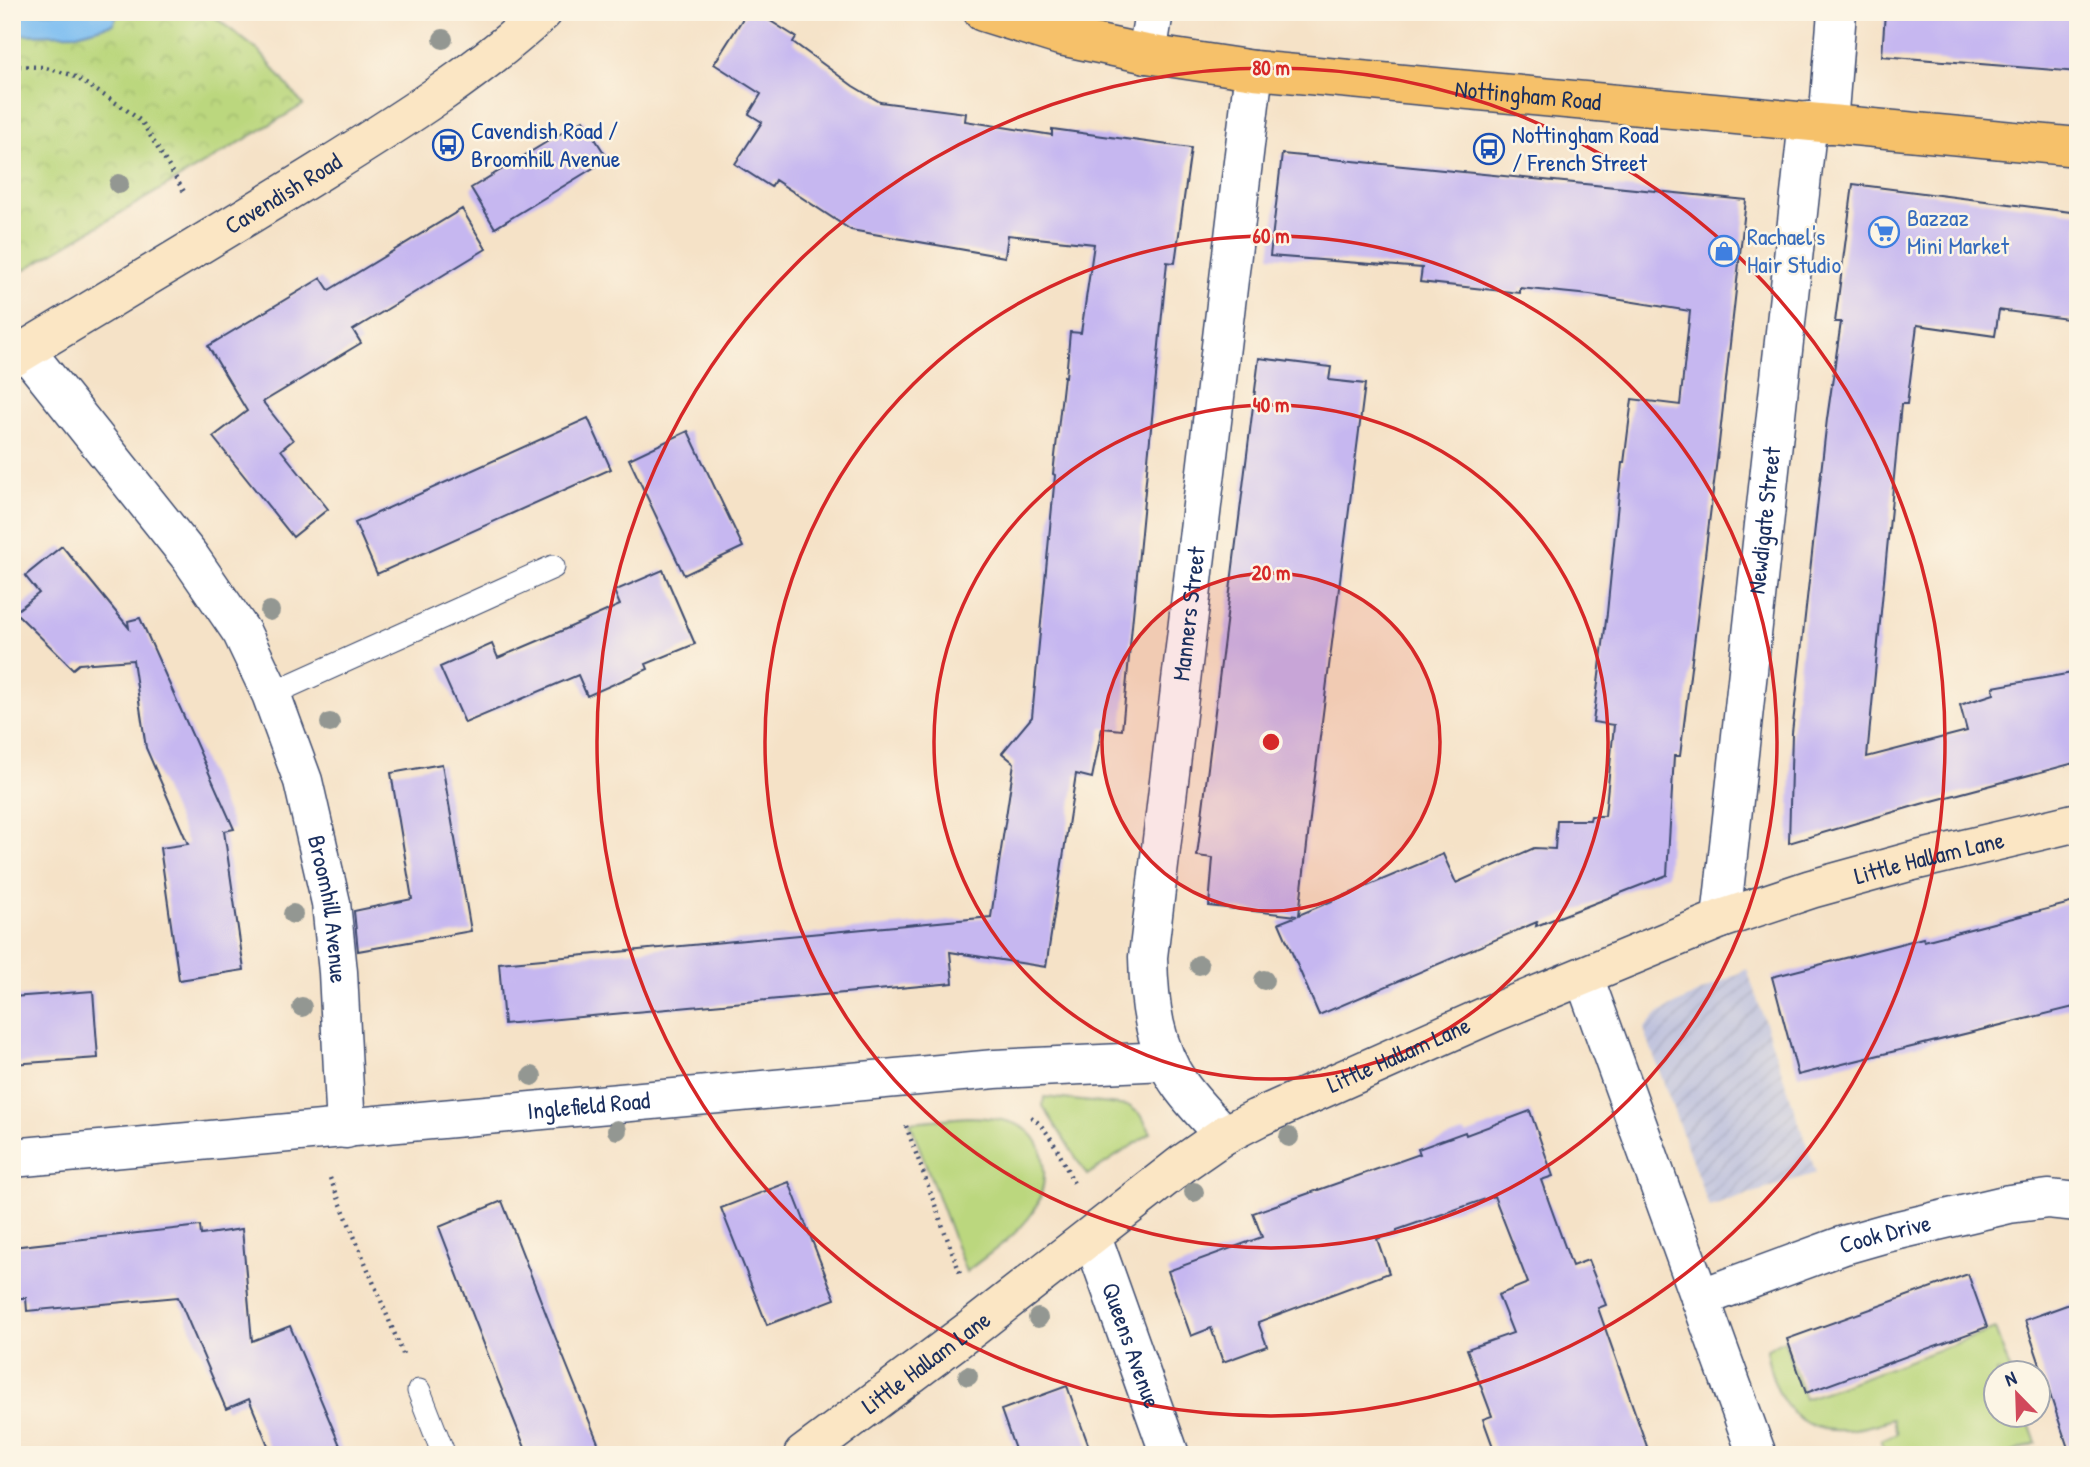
<svg xmlns="http://www.w3.org/2000/svg" width="2090" height="1467" font-family="'Patrick Hand',sans-serif">
<defs>
<pattern id="industrial-furrows" width="10" height="10" patternUnits="userSpaceOnUse" patternTransform="scale(1.75)"><rect width="10" height="10" fill="#bfc2dd"/><path d="M-1 1l2-2M0 10L10 0M9 11l2-2" fill="none" stroke="#a4a7c0"/></pattern>
<pattern id="park-crowns" width="20" height="18" patternUnits="userSpaceOnUse" patternTransform="scale(1.75)"><rect width="20" height="18" fill="#bbd77e"/><path d="M2 6a3 3 0 1 1 6 0M12 15a3 3 0 1 1 6 0" fill="none" stroke="#a0b96f"/></pattern>
</defs>
<rect width="100%" height="100%" fill="#fcf5e5"/>
<filter id="ink" filterUnits="userSpaceOnUse"><feTurbulence type="fractalNoise" baseFrequency=".0143" numOctaves="2"/><feDisplacementMap in="SourceGraphic" scale="14" xChannelSelector="R" yChannelSelector="G"/><feConvolveMatrix kernelMatrix="1 2 1 2 8 2 1 2 1" color-interpolation-filters="sRGB"/></filter>
<filter id="wash" filterUnits="userSpaceOnUse"><feTurbulence type="fractalNoise" baseFrequency=".00686" numOctaves="4" result="noise"/><feDisplacementMap in="SourceGraphic" scale="28" xChannelSelector="R" yChannelSelector="G"/><feGaussianBlur stdDeviation="1.57" result="paint"/><feColorMatrix in="noise" values="0 0 0 0 0 0 0 0 0 0 0 0 0 0 0 0 0 1.4 0 .05"/><feComposite in="paint" operator="in"/></filter>
<g filter="url(#wash)">
<rect width="100%" height="100%" fill="#f5e2c7"/>
<!-- industrial -->
<path fill="url(#industrial-furrows)" d="M1747 969 1816 1173 1709 1207 1644 1029 1657 1014Z"/>
<!-- grass -->
<path fill="#bbd77e" stroke="#6b836e" stroke-width="2" d="M1044 1097 1129 1106 1141 1115 1151 1133 1087 1175 1043 1106Z
M967 1117C1007 1118 1043 1122 1044 1170 1045 1185 1040 1203 1031 1215 1014 1238 988 1254 966 1272L910 1122Z
M1995 1329 2011 1372H1996V1414L2026 1415 2036 1443 2006 1455H1887L1881 1440 1897 1433 1892 1419C1822 1445 1779 1428 1766 1350L1784 1340 1805 1399Z"/>
<!-- park -->
<path fill="url(#park-crowns)" stroke="#6b836e" stroke-width="2" d="M12 12H208L260 52 303 105 12 277Z"/>
<!-- water -->
<path fill="#7cbdf1" stroke="#4c76a8" stroke-width="2" d="M12 12H119L113 24 77 34 12 35Z"/>
<g id="blocks">
<!-- building -->
<path fill="#c6b7f0" d="M747 12H756L796 37 793 42 853 86 880 102 966 113 965 121 1052 135V129L1191 148 1175 263 1167 262 1122 730 1102 728 1092 778 1076 774 1046 967 950 952 953 983 504 1024 499 963 991 917 1014 763 1002 753 1032 717 1055 475 1053 474 1064 376 1066 377 1070 332 1081 333 1094 244 1008 235 1005 257 851 230 775 180 771 187 735 164 762 122 749 114 761 94 714 64Z
M1885 12H2078V72L1882 56Z
M583 120 608 159 495 228 471 188Z
M1282 154 1746 200 1719 443 1680 756H1674L1667 875 1536 926 1537 922 1319 1015 1279 923 1297 916 1209 906 1213 858 1197 856 1259 358 1331 367 1329 380 1365 384 1314 784 1299 915 1443 854 1456 883 1534 848 1555 849 1557 820H1590L1591 816H1605L1614 725 1593 722 1607 613 1622 463H1624L1632 399 1680 405 1690 311 1590 295 1520 288V293L1420 282 1422 268 1270 256Z
M1853 184 2078 213V295L2075 320 1999 310 1995 336 1917 325 1907 404H1901L1867 757 1967 731 1960 705 1994 694 1993 687 2078 672V762L1921 804 1789 843 1792 733 1827 419 1841 322H1835Z
M462 209 486 249 353 330 361 343 263 402 293 440 281 450 328 509 293 537 213 437 247 411 208 346 321 278 329 290Z
M588 418 611 469 377 574 355 523Z
M688 431 743 547 684 575 629 459Z
M62 546 129 628 128 621 140 618 234 829 224 831 244 970 179 980 160 848 188 844 146 748 133 660 79 664 73 669 15 612 39 593 25 576Z
M663 570 695 644 646 664 648 669 587 696 578 675 465 723 440 667 492 644 498 658 559 632 620 605 614 591Z
M442 764 471 931 358 951 354 911 412 899 391 773Z
M2078 901V1006L1798 1075 1772 977 1923 938 1924 941Z
M93 991 98 1058 12 1064V997Z
M1530 1111 1553 1176 1541 1180 1572 1266 1588 1260 1606 1305 1598 1308 1650 1455H1496L1483 1419 1492 1416 1467 1349 1513 1333 1498 1295 1528 1283 1494 1196 1397 1230V1232L1377 1239 1389 1273 1258 1322 1267 1346 1223 1362 1211 1328 1191 1336 1168 1271 1262 1237 1253 1213 1420 1154 1418 1149 1465 1132 1466 1135Z
M789 1182 835 1299 767 1325 721 1208Z
M502 1201 548 1319 603 1455H528L497 1378 439 1227Z
M200 1226 201 1235 242 1229 252 1341 290 1326 344 1455H272L249 1399 226 1409 178 1297 27 1311 26 1298H12V1247Z
M1968 1274 1987 1327 1806 1393 1787 1339Z
M2078 1301V1453L2070 1454 2025 1320Z
M1067 1386 1092 1455H1017L1001 1410Z"/>
</g>
</g>
<g filter="url(#ink)">
<use href="#blocks" fill-opacity="0" stroke="#3c4a6e" stroke-width="2"/>
<g fill="none" stroke-linecap="round" stroke-linejoin="round">
<!-- lane casing -->
<g stroke="#3c4a6e" stroke-width="25">
<path id="lane" d="M271 694 553 567
M419 1391 444 1455"/>
</g>
<!-- street casing -->
<g stroke="#3c4a6e" stroke-width="41">
<g id="street">
<path d="M1147 54 1154 12"/>
<path d="M1828 124 1837 12"/>
<path id="s1" d="M25 350 190 557 242 633 271 694 303 781 331 903 338 972 346 1129"/>
<path id="s2" d="M1721 919 1808 121"/>
<path d="M1584 977 1757 1455"/>
<path id="s3" d="M1224 1135C1209 1119 1194 1104 1181 1086 1154 1048 1149 1002 1148 957L1254 70"/>
<path id="s4" d="M12 1158 995 1069 1166 1061"/>
<path id="s5" d="M1092 1236 1170 1455"/>
<path id="s6" d="M1700 1298 1844 1245 1886 1233 2009 1204 2048 1199 2078 1202"/>
</g>
</g>
<!-- secondary casing -->
<g stroke="#3c4a6e" stroke-width="41">
<g id="secondary">
<path id="s7" d="M12 358C116 295 219 234 322 170 399 122 476 74 543 12"/>
<path id="s8" d="M803 1455 974 1327 1185 1162 1224 1135 1257 1118 1493 1013 1721 919 1811 889 1909 862 2078 822"/>
</g>
</g>
<!-- primary casing -->
<g stroke="#3c4a6e" stroke-width="41">
<g id="primary">
<path id="s9" d="M983 12 1060 36 1147 54 1254 70 2078 147"/>
</g>
</g>
<!-- path -->
<path stroke="#3c4a6e" stroke-width="4.5" stroke-dasharray="2 5" stroke-linecap="butt" d="M12 66 42 67 72 75 124 108 142 122 186 195
M1031 1117C1052 1131 1063 1163 1075 1185
M906 1126 961 1276
M330 1178 403 1354
M2022 1455 2040 1448"/>
<!-- lane -->
<use href="#lane" stroke="#fff" stroke-width="23"/>
<!-- street -->
<use href="#street" stroke="#fff" stroke-width="38"/>
<!-- secondary -->
<use href="#secondary" stroke="#fbe6c4" stroke-width="38"/>
<!-- primary -->
<use href="#primary" stroke="#f6c16b" stroke-width="38"/>
</g>
<!-- trees -->
<g fill="#939792">
<circle cx="443" cy="39" r="10"/>
<circle cx="119" cy="184" r="10"/>
<circle cx="270" cy="611" r="10"/>
<circle cx="330" cy="723" r="10"/>
<circle cx="293" cy="914" r="10"/>
<circle cx="1199" cy="965" r="10"/>
<circle cx="1264" cy="980" r="10"/>
<circle cx="302" cy="1007" r="10"/>
<circle cx="532" cy="1076" r="10"/>
<circle cx="617" cy="1130" r="10"/>
<circle cx="1289" cy="1137" r="10"/>
<circle cx="1194" cy="1192" r="10"/>
<circle cx="1038" cy="1318" r="10"/>
<circle cx="968" cy="1376" r="10"/>
</g>
</g>
<!-- distance rings -->
<circle cx="1271" cy="742" r="169" fill="#d62828" fill-opacity=".12"/>
<g fill="none" stroke="#d62828" stroke-width="3.5">
<circle cx="1271" cy="742" r="169"/>
<circle cx="1271" cy="742" r="337"/>
<circle cx="1271" cy="742" r="506"/>
<circle cx="1271" cy="742" r="674"/>
</g>
<!-- icons -->
<defs>
<g id="bus-ring" transform="scale(1.575)"><circle r="9.5" fill="#fcf5e5" stroke="#1a4fb4" stroke-width="1.5"/><path d="M-5-6H5V4H4V6H2V4H-2V6H-4V4H-5ZM-3.5-4V0h7V-4ZM-3.5 1.2v1.5H-2V1.2ZM2 1.2v1.5H3.5V1.2Z" fill="#1a4fb4"/></g>
<g id="supermarket-ring" transform="scale(1.575)"><circle r="9.5" fill="#fcf5e5" stroke="#3f7fe0" stroke-width="1.5"/><path d="M-6-5.5h2.5l.6 2H6L4.5 2H-2.5L-4.4-4H-6ZM-1.5 3.2a1.3 1.3 0 1 0 .1 0ZM3 3.2a1.3 1.3 0 1 0 .1 0Z" fill="#3f7fe0"/></g>
<g id="shop-ring" transform="scale(1.575)"><circle r="9.5" fill="#fcf5e5" stroke="#3f7fe0" stroke-width="1.5"/><path d="M-5-2.5h2.3a2.7 3.5 0 0 1 5.4 0H5L5.5 6h-11ZM-1.5-2.5h3a1.5 2.3 0 0 0-3 0Z" fill="#3f7fe0"/></g>
</defs>
<g fill-rule="evenodd">
<use href="#bus-ring" x="448" y="145"/>
<use href="#bus-ring" x="1489" y="149"/>
<use href="#supermarket-ring" x="1884" y="232"/>
<use href="#shop-ring" x="1724" y="251"/>
</g>
<g text-anchor="middle" stroke-width="5" stroke-linejoin="round" paint-order="stroke">
<!-- street labels -->
<g font-size="24" fill="#1b2f5e" stroke="#fcf5e5">
<text dy="8" stroke="none"><textPath href="#s9" startOffset="553">Nottingham Road</textPath></text>
<text dy="8" stroke="none"><textPath href="#s7" startOffset="317">Cavendish Road</textPath></text>
<text dy="8" stroke="none"><textPath href="#s2" startOffset="401">Newdigate Street</textPath></text>
<text dy="8" stroke="none"><textPath href="#s3" startOffset="546">Manners Street</textPath></text>
<text dy="8" stroke="none"><textPath href="#s8" startOffset="1288">Little Hallam Lane</textPath></text>
<text dy="8" stroke="none"><textPath href="#s1" startOffset="648">Broomhill Avenue</textPath></text>
<text dy="8" stroke="none"><textPath href="#s8" startOffset="721">Little Hallam Lane</textPath></text>
<text dy="8" stroke="none"><textPath href="#s4" startOffset="579">Inglefield Road</textPath></text>
<text dy="8" stroke="none"><textPath href="#s6" startOffset="196">Cook Drive</textPath></text>
<text dy="8" stroke="none"><textPath href="#s5" startOffset="116">Queens Avenue</textPath></text>
<text dy="8" stroke="none"><textPath href="#s8" startOffset="154">Little Hallam Lane</textPath></text>
</g>
<!-- transit labels -->
<g font-size="24" fill="#164399" stroke="#fcf5e5" text-anchor="start">
<text x="471" y="139">Cavendish Road /<tspan x="471" dy="28">Broomhill Avenue</tspan></text>
<text x="1512" y="143">Nottingham Road<tspan x="1512" dy="28">/ French Street</tspan></text>
</g>
<!-- shop labels -->
<g font-size="24" fill="#366cbe" stroke="#fcf5e5" text-anchor="start">
<text x="1907" y="226">Bazzaz<tspan x="1907" dy="28">Mini Market</tspan></text>
<text x="1747" y="245">Rachael's<tspan x="1747" dy="28">Hair Studio</tspan></text>
</g>
</g>
<circle cx="1271" cy="742" r="10" fill="#d62828" stroke="#fcf5e5" stroke-width="3.5"/>
<g font-size="21" text-anchor="middle" font-weight="bold" fill="#d62828" stroke="#fcf5e5" stroke-width="5" stroke-linejoin="round" paint-order="stroke">
<text x="1271" y="75">80 m</text>
<text x="1271" y="243">60 m</text>
<text x="1271" y="412">40 m</text>
<text x="1271" y="580">20 m</text>
</g>
<!-- margin -->
<rect width="2090" height="1467" fill="none" stroke="#fcf5e5" stroke-width="42"/>
<!-- north arrow -->
<g transform="translate(2017 1394) rotate(337)"><circle r="33" fill="#fcf5e5" stroke="#a2a6af" stroke-width="2"/>
<path d="M0-5L12 26L0 18L-12 26Z" fill="#d1495b"/>
<text y="-10" font-size="19" font-weight="bold" text-anchor="middle" fill="#1b2f5e">N</text>
</g>
</svg>
